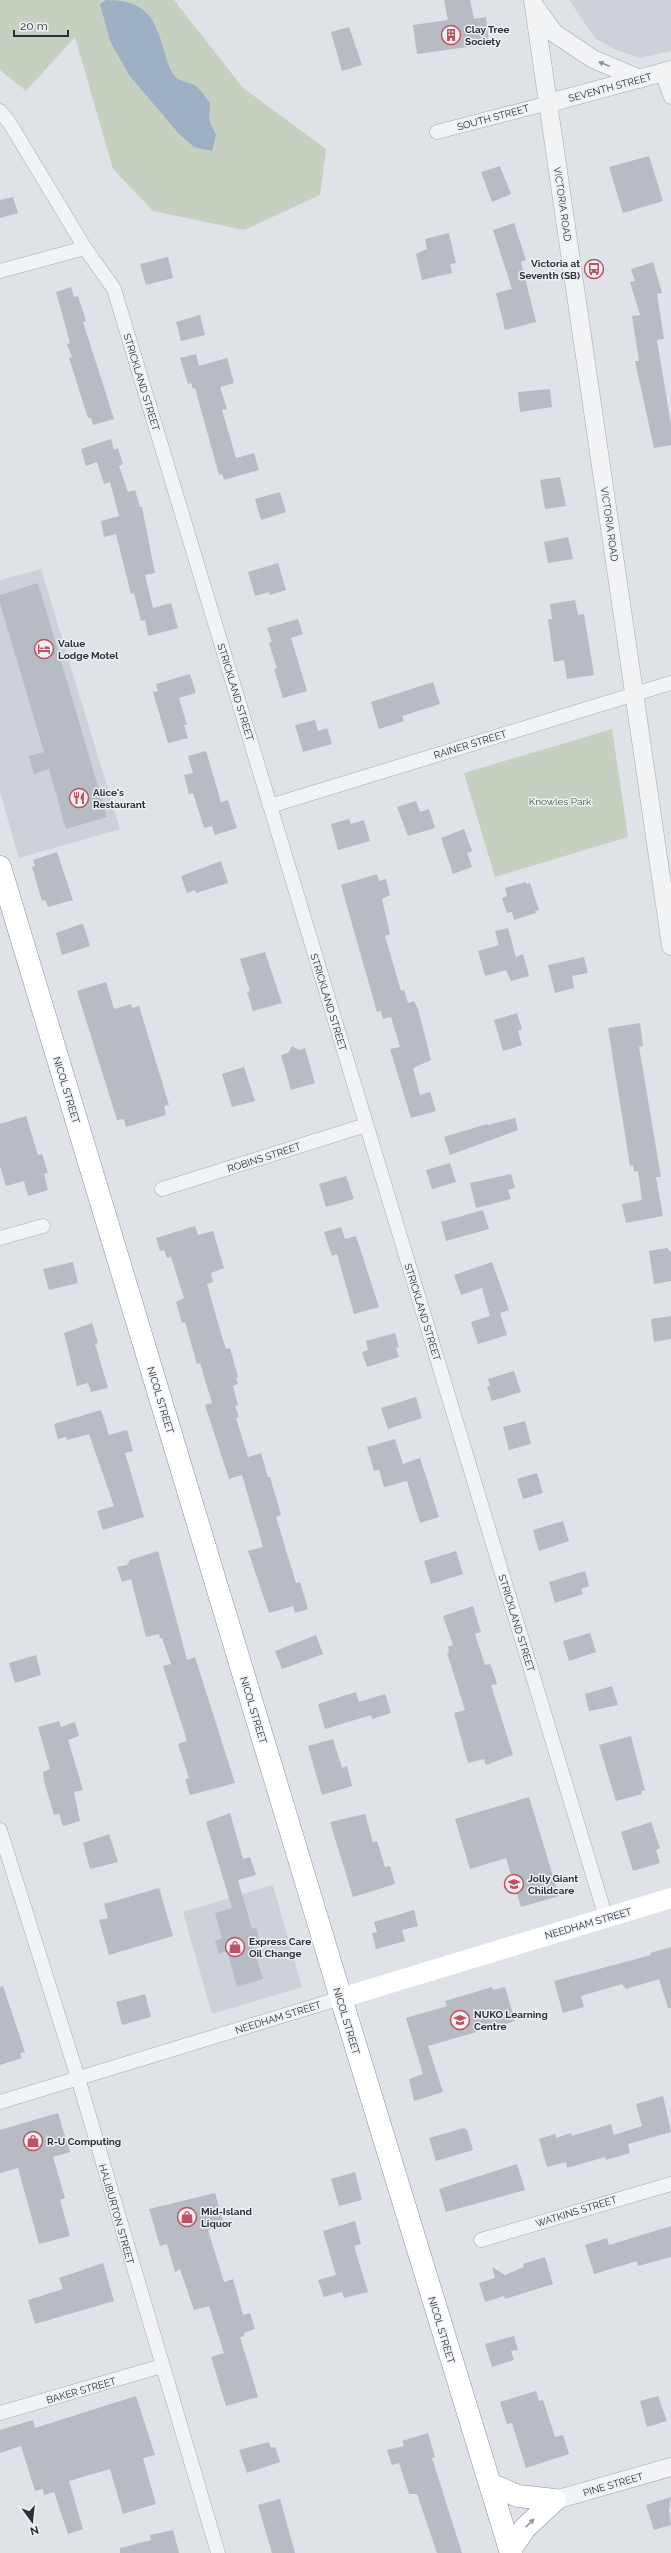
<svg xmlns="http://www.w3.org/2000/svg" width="671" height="2553" font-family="Raleway,sans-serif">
<rect width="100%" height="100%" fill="#dfe2e7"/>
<!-- built -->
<path fill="#cdd1d8" d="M569 0H671V51L640 58 616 50 595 38Z
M41 569 120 829 19 858 0 792V580Z
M273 1885 302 1987 212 2014 183 1912Z"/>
<!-- green -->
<path fill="#c5d0c1" d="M0 0H174L243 88 326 149 320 195 244 230 153 211 113 169 75 37 26 91 0 70Z
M612 729 628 837 495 877 464 773Z"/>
<!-- water -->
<path fill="#9eb0c3" d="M106 0C144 0 154 15 164 50 167 60 169 71 177 78 182 82 191 83 196 86 201 90 206 98 210 103L209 120 216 135 212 151 194 147 179 134 129 75 110 41 100 4Z"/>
<!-- building -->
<path fill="#b7bbc3" d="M444 0H470L474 19 486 17 489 44 417 54 413 25 448 20Z
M349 27 362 65 342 71 331 32Z
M649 156 663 201 623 213 609 167Z
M500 166 511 194 492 202 481 172Z
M13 197 18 213 0 218V200Z
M514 223 526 260 521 262 536 322 505 330 496 293 512 289 493 230Z
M449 233 456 263 450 264 452 273 422 280 416 254 427 249 425 239Z
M168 257 173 278 146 285 140 264Z
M653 262 662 293 657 294 664 339 657 340 671 424V445L654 448 635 361H639L632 316 640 315 630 282 635 281 631 269Z
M71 287 74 297 78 296 86 321 83 322 114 419 93 425 91 418H88L69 358 72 357 67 344 70 343 56 292Z
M200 315 205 335 181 341 176 322Z
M196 354 199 366 227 358 234 383 220 387 227 409 222 410 236 458 254 453 259 470 224 480 222 474 219 475 195 388 193 389 191 383 188 384 180 358Z
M550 389 552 407 520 412 518 392Z
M111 439 114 450 118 448 123 464 119 466 128 492 135 490 140 507H142L155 573 145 575 153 608 171 603 178 628 148 636 145 620 141 621 134 593 131 594 116 534 104 537 101 521 119 516 110 482 104 484 97 462 86 466 81 449Z
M560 477 566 506 545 509 540 480Z
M280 492 286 512 261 520 255 499Z
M568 537 573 559 548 563 544 542Z
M278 563 286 590 270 595 269 592 255 596 248 572Z
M38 583 107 817 66 829 49 769 34 774 29 756 44 752 0 603V595Z
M575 600 578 615 584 614 594 675 567 679 564 660 554 662 548 619H552L550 604Z
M298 619 303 634 291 638 307 691 283 698 274 669 277 668 269 643 272 642 267 628Z
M190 674 196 693 179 698 187 725H184L188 738 168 743 153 692 158 691 156 684Z
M433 682 440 704 402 716 404 721 379 729 371 702Z
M315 720 318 731 327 728 332 744 303 752 295 725Z
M206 751 221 802 228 800 237 828 215 835 212 826 204 828 193 793 189 794 184 775 193 773 188 756Z
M416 801 420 812 429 809 435 828 408 836 397 807Z
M349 819 351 824 364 820 370 841 338 850 331 824Z
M464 829 472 851 467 853 472 867 453 874 441 838Z
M57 852 73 900 48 907 45 900 42 901 32 867 35 866 33 860Z
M221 861 228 883 196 893 195 890 187 893 181 876Z
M377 874 379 881 386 879 390 895 382 899 390 934 385 936 401 991 404 990 408 1003 414 1001 418 1009 431 1060 413 1068 420 1095 430 1092 436 1111 411 1118 390 1049 400 1047 391 1017 383 1019 381 1011 377 1012 341 885Z
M526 882 527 884 530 883 539 910 535 911 536 913 514 920 512 912 507 913 502 898 507 896 505 888Z
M81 924H83L90 946 62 955 56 933Z
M508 928 516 957 523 954 529 976 511 981 506 970 485 976 478 951 499 945 495 931Z
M265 952 282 1003 253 1011 247 992 250 991 240 959Z
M584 957 588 973 572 976 574 988 555 993 548 965Z
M106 982 114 1009 131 1004 132 1008 139 1006 169 1105 164 1106 166 1115 126 1127 124 1119 117 1120 77 991Z
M517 1013 522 1029 518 1031 522 1045 503 1051 494 1020Z
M640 1023 643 1046 639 1047 661 1177H656L663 1216 626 1223 622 1204 642 1200 638 1171 634 1172 633 1165 630 1166 608 1028Z
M292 1046 299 1050 305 1048 315 1083 291 1090 281 1055 288 1053Z
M244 1067 255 1101 232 1107 222 1074Z
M26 1116 38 1155 42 1154 48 1173 44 1174 48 1190 28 1196 24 1181 6 1186 0 1166V1124Z
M515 1118 518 1130 450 1155 444 1137 487 1124 488 1125Z
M450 1163 456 1182 432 1189 426 1170Z
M511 1174 515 1188 508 1190 511 1199 476 1208 470 1183Z
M346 1176 354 1199 326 1207 319 1184Z
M483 1210 489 1229 446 1241 441 1222Z
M195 1226 198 1235 213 1231 224 1268 211 1273 213 1282 207 1284 222 1337 226 1349 230 1348 238 1377 236 1378 238 1384 233 1386 238 1405 235 1406 239 1417 236 1418 248 1457 261 1453 268 1477H270L281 1515 276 1517 296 1583 300 1582 308 1609 295 1613 293 1606 269 1613 248 1551 263 1547 242 1475 229 1479 205 1405 212 1403 200 1363 197 1364 185 1322 182 1323 176 1302 184 1298 171 1257 167 1258 164 1250 160 1251 156 1238Z
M341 1227 345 1239 356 1236 379 1307 354 1314 337 1254 332 1256 324 1232Z
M667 1248 671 1253V1281L654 1284 649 1251Z
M73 1262 78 1283 49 1290 43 1269Z
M492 1262 509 1310 500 1313 507 1335 478 1344 471 1322 490 1316 482 1288 461 1295 454 1275Z
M671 1316V1339L654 1342 651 1319Z
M92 1323 98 1343 95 1344 108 1388 91 1392 88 1383 77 1386 64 1333Z
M395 1333 399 1347 396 1348 399 1357 367 1367 362 1352 368 1350 366 1341Z
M514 1371 521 1392 492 1401 487 1387 490 1386 488 1379Z
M416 1397 422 1418 388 1429 381 1408Z
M101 1410 109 1435 127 1430 133 1451 125 1453 144 1517 103 1530 97 1511 114 1506 89 1434 67 1440 66 1437 58 1439 54 1424Z
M525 1421 531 1444 509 1450 503 1427Z
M395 1439 403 1464 420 1458 439 1517 420 1523 407 1481 384 1487 379 1470 374 1471 367 1447Z
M537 1473 543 1493 523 1499 517 1479Z
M563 1521 569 1541 539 1551 533 1530Z
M158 1551 187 1660 195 1657 235 1783 190 1795 185 1779 189 1778 178 1744 187 1741 163 1666 171 1664 162 1638H160L159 1634 146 1637 131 1579 122 1582 117 1567 127 1565 130 1560Z
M456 1551 463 1574 431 1584 424 1561Z
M585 1571 589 1586 581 1589 583 1594 555 1603 549 1582Z
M473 1606 481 1632 475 1634 485 1665 490 1664 495 1677 497 1684 491 1685 513 1755 486 1765 484 1759 468 1763 454 1713 465 1710 447 1653 449 1652 448 1647 453 1645 443 1616Z
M590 1633 596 1652 569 1661 563 1641Z
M316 1635 323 1654 282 1669 275 1651Z
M36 1655 41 1675 15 1683 9 1663Z
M612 1686 618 1705 589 1711 585 1694Z
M356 1692 359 1702 385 1694 391 1713 372 1719 371 1715 325 1729 318 1704Z
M59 1721 61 1727 75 1722 79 1736 68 1740 83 1790 74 1792 80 1821 63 1826 59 1814 54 1815 44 1781 43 1772 50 1769 38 1727Z
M631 1736 645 1790 641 1791 642 1794 616 1801 599 1745Z
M333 1739 342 1768 347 1766 352 1786 322 1795 308 1746Z
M529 1797 559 1896 521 1907 506 1858 470 1869 455 1819Z
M230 1813 243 1859 250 1857 256 1875 238 1880 252 1929 256 1928 260 1941 252 1943 263 1979 237 1987 227 1951 219 1954 215 1941 222 1938 215 1913 232 1908 206 1822Z
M365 1814 373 1842 377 1841 385 1867 390 1866 395 1884 353 1897 330 1822Z
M651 1822 660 1848 656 1850 660 1863 633 1871 621 1832Z
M109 1834 118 1862 90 1869 83 1843Z
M159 1888 173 1936 109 1955 99 1920 108 1918 104 1904Z
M414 1910 418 1926 402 1930 405 1941 376 1949 372 1933 377 1932 374 1922Z
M671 1947V2008H668L659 1979 626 1989 622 1984 581 1996 584 2007 563 2013 554 1981 651 1955 650 1953Z
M3 1986 25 2052 20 2053 22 2058 0 2065V1987Z
M492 1987 493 1990 505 1987 515 2021 428 2046 443 2092 414 2101 409 2079 423 2074 406 2018 447 2006 445 2001Z
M145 1994 151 2017 122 2025 116 2002Z
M663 2096 671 2132 628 2144 630 2153 606 2160 605 2157 567 2168 566 2162 547 2167 539 2139 555 2134 556 2138 571 2133 572 2136 611 2124 614 2135 642 2126 636 2104Z
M58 2113 70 2152 53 2157 65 2198 60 2200 70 2236 39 2244 18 2168 0 2173V2130Z
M464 2128 467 2130 473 2150 436 2161 429 2138Z
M517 2164 525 2190 446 2212 439 2189Z
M355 2172 362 2200 339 2206 331 2179Z
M215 2193 224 2225 208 2230 224 2282 233 2279 243 2315 250 2313 255 2329 244 2333V2336L240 2337 258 2397 226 2406 211 2357 224 2353 209 2306 194 2310 180 2269 175 2272 167 2244 160 2246 149 2209Z
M355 2221 361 2244 354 2246 368 2292 344 2298 342 2292 324 2297 318 2280 336 2275 323 2231Z
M671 2226V2257L638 2266 637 2261 594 2274 585 2245 607 2238 609 2245Z
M545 2257 553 2284 505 2299 504 2296 485 2302 479 2283 495 2278 492 2267 505 2275 524 2267 523 2264Z
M103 2263 114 2301 35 2324 28 2300 63 2289 59 2278Z
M514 2336 518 2350 511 2351 514 2360 492 2367 485 2344Z
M536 2391 539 2401 543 2400 555 2437 563 2435 569 2454 526 2468 512 2423 507 2424 500 2402Z
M136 2396 155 2455 143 2458 156 2504 123 2514 110 2469 69 2481 83 2529 68 2534 54 2492 44 2495 43 2489 35 2491 21 2446 0 2453V2430L33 2420 35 2428Z
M658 2396 667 2421 647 2427 640 2401Z
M428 2433 435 2457 432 2458 462 2553H437L417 2494H409L399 2463 392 2465 387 2450 404 2446 402 2441Z
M269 2442 271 2448 275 2447 280 2462 247 2473 239 2450Z
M671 2497 669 2510 671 2525 654 2530 646 2505Z
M279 2499H280L295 2553H272L258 2505Z
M173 2530 179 2553H120V2548L151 2540 150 2535Z"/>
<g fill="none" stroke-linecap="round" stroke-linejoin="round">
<!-- minor casing -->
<g stroke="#a5a9b0" stroke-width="15">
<path id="minor" d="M662 73 671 97
M0 111 9 122 85 248 114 289 606 1918
M437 132 549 103
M0 271 85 248
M270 806 671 683
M162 1189 366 1125
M0 1238 43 1226
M0 1830 78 2078 218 2553
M0 2102 341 1998
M481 2240 671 2184
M0 2413 162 2366"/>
</g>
<!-- tertiary casing -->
<g stroke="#a5a9b0" stroke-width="19">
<path id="tertiary" d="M533 0 671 946
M536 8 554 33 593 59 640 79
M549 103 671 70
M555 2500 671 2467"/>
</g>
<!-- trunk casing -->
<g stroke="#88909c" stroke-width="23">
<path id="trunk" d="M0 867 341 1998 511 2553
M490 2484 518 2496 555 2500
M510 2550 525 2528 555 2500"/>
</g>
<!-- minor -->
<use href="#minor" stroke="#f1f3f5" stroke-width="14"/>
<!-- tertiary -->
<use href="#tertiary" stroke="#f1f3f5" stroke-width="18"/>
<!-- secondary -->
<path stroke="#fff" stroke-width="20" d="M341 1998 671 1898"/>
<!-- trunk -->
<use href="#trunk" stroke="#fff" stroke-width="22"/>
</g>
<!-- one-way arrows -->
<defs><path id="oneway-solid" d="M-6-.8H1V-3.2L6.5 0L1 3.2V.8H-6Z"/></defs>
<use fill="#8e9298" href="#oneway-solid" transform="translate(604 64) rotate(-157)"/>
<use fill="#94989e" href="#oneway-solid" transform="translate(530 2523) rotate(-43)"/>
<!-- icons -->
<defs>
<g id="building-ring" transform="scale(1)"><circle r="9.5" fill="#eef1f4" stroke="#bf5162" stroke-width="1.5"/><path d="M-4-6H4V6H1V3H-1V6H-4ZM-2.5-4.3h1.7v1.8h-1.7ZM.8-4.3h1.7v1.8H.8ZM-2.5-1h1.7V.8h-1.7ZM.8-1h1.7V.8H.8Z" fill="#bf5162"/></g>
<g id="bus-ring" transform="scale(1)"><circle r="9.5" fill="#eef1f4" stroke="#bf5162" stroke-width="1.5"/><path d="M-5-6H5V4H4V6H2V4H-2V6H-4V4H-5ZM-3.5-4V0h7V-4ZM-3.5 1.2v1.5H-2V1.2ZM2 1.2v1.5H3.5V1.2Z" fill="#bf5162"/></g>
<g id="hotel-ring" transform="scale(1)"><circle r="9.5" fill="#eef1f4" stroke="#bf5162" stroke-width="1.5"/><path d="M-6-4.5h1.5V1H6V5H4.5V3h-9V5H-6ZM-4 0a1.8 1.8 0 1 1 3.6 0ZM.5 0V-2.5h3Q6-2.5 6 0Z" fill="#bf5162"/></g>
<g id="restaurant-ring" transform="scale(1)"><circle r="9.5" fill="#eef1f4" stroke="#bf5162" stroke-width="1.5"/><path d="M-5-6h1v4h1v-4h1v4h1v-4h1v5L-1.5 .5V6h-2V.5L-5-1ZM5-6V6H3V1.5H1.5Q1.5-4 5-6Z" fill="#bf5162"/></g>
<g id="school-ring" transform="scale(1)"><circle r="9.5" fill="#eef1f4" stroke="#bf5162" stroke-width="1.5"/><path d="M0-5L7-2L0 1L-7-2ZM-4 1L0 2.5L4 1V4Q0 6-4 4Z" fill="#bf5162"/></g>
<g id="shop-ring" transform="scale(1)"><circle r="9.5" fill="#eef1f4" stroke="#bf5162" stroke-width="1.5"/><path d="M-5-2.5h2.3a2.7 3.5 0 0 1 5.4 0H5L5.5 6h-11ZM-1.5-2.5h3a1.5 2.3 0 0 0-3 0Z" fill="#bf5162"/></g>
</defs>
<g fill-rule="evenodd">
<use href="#building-ring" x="451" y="35"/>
<use href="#bus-ring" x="594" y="269"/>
<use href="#hotel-ring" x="44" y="649"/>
<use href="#restaurant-ring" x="79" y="798"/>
<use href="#school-ring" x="514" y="1884"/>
<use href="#shop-ring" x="235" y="1947"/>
<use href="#school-ring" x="460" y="2020"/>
<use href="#shop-ring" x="33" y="2141"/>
<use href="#shop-ring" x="187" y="2217"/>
</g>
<g text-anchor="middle" stroke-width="3" stroke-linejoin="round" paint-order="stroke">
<!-- poi labels -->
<g font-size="10" font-weight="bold" fill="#2a303c" stroke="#eef1f4" text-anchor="start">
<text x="465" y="33">Clay Tree<tspan x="465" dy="12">Society</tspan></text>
<text x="580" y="267" text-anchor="end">Victoria at<tspan x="580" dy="12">Seventh (SB)</tspan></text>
<text x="58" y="647">Value<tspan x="58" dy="12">Lodge Motel</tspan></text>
<text x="93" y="796">Alice's<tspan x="93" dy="12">Restaurant</tspan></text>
<text x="528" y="1882">Jolly Giant<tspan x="528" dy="12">Childcare</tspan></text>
<text x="249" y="1945">Express Care<tspan x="249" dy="12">Oil Change</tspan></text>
<text x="474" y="2018">NUKO Learning<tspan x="474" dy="12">Centre</tspan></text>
<text x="47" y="2145">R-U Computing</text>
<text x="201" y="2215">Mid-Island<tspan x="201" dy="12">Liquor</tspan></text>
</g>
<!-- street labels -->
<g font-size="10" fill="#2a303c" stroke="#eef1f4">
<text transform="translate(610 87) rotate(-15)" y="4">SEVENTH STREET</text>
<text transform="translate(493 117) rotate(-15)" y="4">SOUTH STREET</text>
<text transform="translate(563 204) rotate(82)" y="4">VICTORIA ROAD</text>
<text transform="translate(142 382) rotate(73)" y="4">STRICKLAND STREET</text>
<text transform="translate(610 524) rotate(82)" y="4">VICTORIA ROAD</text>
<text transform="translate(236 692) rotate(73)" y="4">STRICKLAND STREET</text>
<text transform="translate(470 744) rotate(-17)" y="4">RAINER STREET</text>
<text transform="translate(329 1002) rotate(73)" y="4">STRICKLAND STREET</text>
<text transform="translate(67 1090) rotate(73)" y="4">NICOL STREET</text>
<text transform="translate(264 1157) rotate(-18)" y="4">ROBINS STREET</text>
<text transform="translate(423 1312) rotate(73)" y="4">STRICKLAND STREET</text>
<text transform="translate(161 1400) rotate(73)" y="4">NICOL STREET</text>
<text transform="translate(517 1623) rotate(73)" y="4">STRICKLAND STREET</text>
<text transform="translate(254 1710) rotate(73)" y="4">NICOL STREET</text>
<text transform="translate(588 1923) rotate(-16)" y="4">NEEDHAM STREET</text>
<text transform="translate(278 2017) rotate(-17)" y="4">NEEDHAM STREET</text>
<text transform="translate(347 2021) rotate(73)" y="4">NICOL STREET</text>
<text transform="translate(576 2211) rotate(-17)" y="4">WATKINS STREET</text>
<text transform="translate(117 2214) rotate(74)" y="4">HALIBURTON STREET</text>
<text transform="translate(442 2330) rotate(73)" y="4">NICOL STREET</text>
<text transform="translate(81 2390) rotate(-16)" y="4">BAKER STREET</text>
<text transform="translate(613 2484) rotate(-16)" y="4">PINE STREET</text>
</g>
<!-- park labels -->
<g font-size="10" fill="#3e5639" stroke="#eef1f4">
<text x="560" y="805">Knowles Park</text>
</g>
</g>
<!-- north arrow -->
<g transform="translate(32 2521) rotate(165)" stroke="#eef1f4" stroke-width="3" paint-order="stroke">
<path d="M0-3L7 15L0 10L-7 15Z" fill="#2a303c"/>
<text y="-6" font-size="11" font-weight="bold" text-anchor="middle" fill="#2a303c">N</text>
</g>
<!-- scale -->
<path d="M14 30v6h54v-6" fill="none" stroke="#2a303c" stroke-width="2"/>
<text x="20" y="30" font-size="12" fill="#2a303c" stroke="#eef1f4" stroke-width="3" paint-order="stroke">20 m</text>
</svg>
